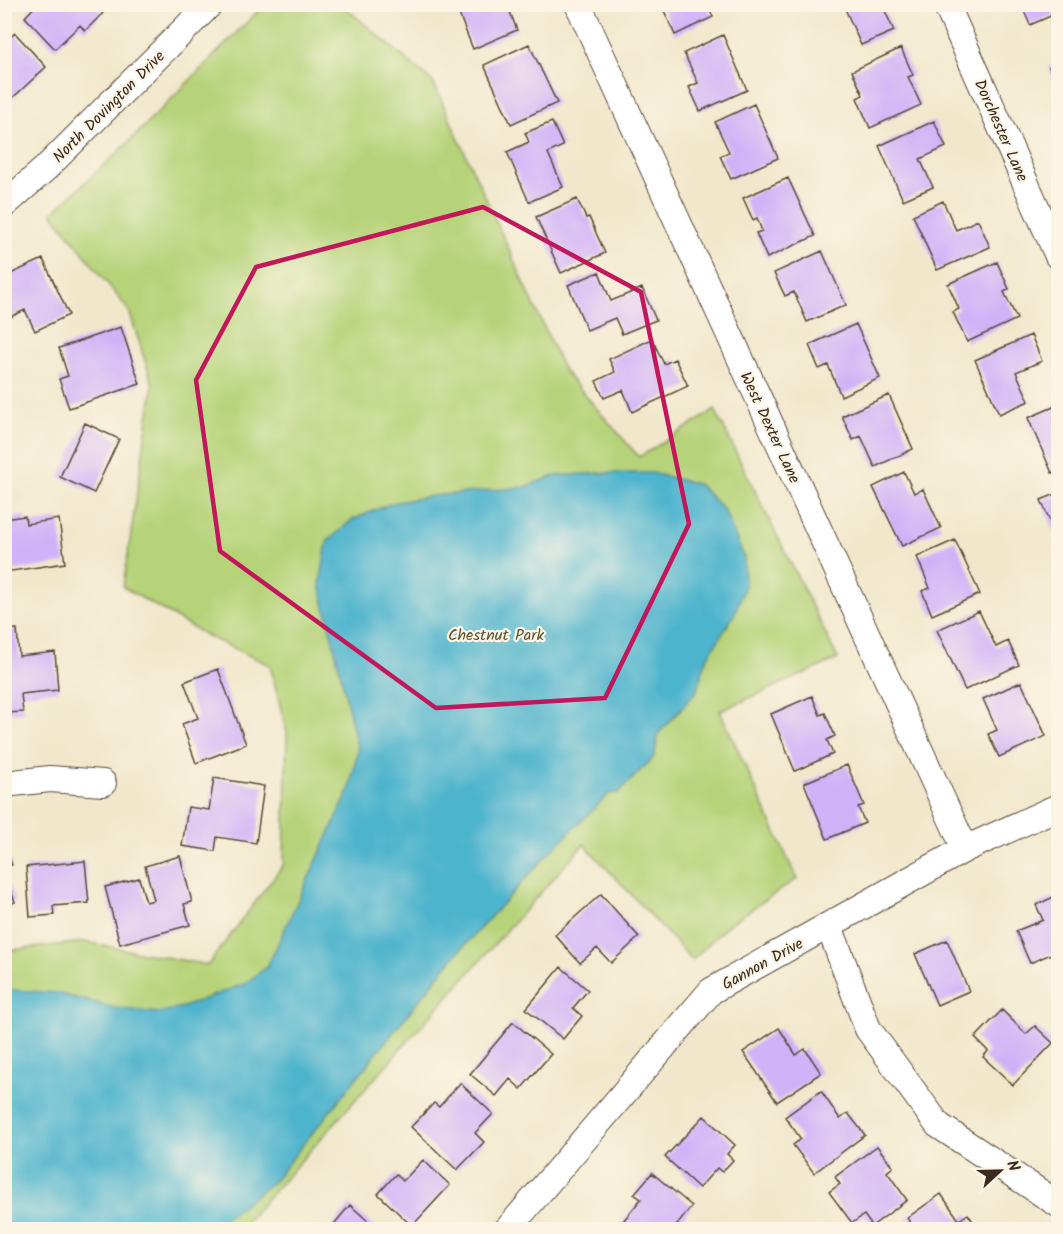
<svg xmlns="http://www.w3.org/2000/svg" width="1063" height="1234" font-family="Kalam,sans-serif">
<rect width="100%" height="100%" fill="#fcf5e5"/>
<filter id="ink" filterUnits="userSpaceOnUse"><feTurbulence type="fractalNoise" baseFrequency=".0167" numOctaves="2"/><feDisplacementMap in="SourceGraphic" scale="12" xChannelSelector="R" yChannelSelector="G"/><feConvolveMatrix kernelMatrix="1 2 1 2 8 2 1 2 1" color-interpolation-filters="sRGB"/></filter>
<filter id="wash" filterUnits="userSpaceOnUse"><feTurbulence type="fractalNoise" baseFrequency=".008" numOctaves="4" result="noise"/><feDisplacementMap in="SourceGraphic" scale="24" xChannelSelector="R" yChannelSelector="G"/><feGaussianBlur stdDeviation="1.35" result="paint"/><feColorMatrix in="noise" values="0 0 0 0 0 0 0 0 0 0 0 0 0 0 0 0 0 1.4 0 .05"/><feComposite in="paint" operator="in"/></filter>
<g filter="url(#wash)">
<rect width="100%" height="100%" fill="#f1e8cc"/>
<!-- green -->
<path fill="#b6d379" stroke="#787e4c" stroke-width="1.5" d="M264 5H342L433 82 564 371 639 457 715 410 838 659 720 711 797 879 729 924 692 960 584 844 240 1229H5L4 951 84 942 208 965 284 864 287 733 270 665 207 636 123 587 153 385 129 311 52 213 128 143Z"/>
<!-- water -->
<path fill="#4eb4cd" stroke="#446f76" stroke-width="1.5" d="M601 473H652L698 484 724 510 744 557 745 586 734 615 706 660 697 691 659 733 654 757 618 793 609 794 550 852 453 958 274 1181 220 1222 204 1230 14 1229 4 1222 5 992 13 990 57 993 115 1008 158 1013 183 1007 244 984 267 967 349 791 358 750 320 585 327 542 352 520 392 503 432 496 525 487 554 476Z"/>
<g id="blocks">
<!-- building -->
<path fill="#d1b2f8" d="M37 4H94L103 13 85 31 80 25 55 49 25 17Z
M455 4H507L517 30 473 49Z
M661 4H707L713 17 675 35Z
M843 4H882L894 31 861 45Z
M1021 4H1058V21L1055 14 1030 25Z
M15 33 46 67 4 106V43Z
M723 35 747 90 700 111 689 87 698 83 684 53Z
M529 44 557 103 511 124 484 65Z
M901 48 913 75 908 77 921 105 870 128 857 98 863 95 852 71Z
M1058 63V89L1049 67Z
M754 104 778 158 731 179 720 156 729 152 715 122Z
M934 121 946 147 920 159 933 187 903 200 879 146Z
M552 122 563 146 548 153 563 187 529 202 507 152 529 142 525 133Z
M788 178 815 236 767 258 756 233 762 231 757 218 753 220 743 198Z
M577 199 586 218 589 217 605 253 561 273 536 217Z
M943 201 956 230 978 220 990 247 937 270 913 215Z
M822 251 846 305 807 322 794 292 785 296 774 273Z
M43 259 69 315 35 331 25 310 6 319 4 315V277Z
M997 262 1009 289 1004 292 1017 319 967 342 953 312 959 309 948 284Z
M599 272 611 301 642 288 656 320 622 334 615 318 587 330 568 285Z
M856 324 880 378 841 396 828 365 819 369 809 345Z
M121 327 140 384 69 408 59 379 68 376 59 348Z
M1031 335 1042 361 1016 372 1029 401 999 414 975 360Z
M652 339 664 364 675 359 688 386 632 412 623 390 604 398 596 381 615 372 609 359Z
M889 395 913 449 875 467 861 436 853 440 842 416Z
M1058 405V470L1052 473 1028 418Z
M85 423 119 439 94 493 60 477Z
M904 472 914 493 923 489 941 528 902 546 873 487Z
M1058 493V540L1041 500Z
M25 516 26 524 59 519 65 563 5 572 4 519Z
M955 540 980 594 932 615 922 591 930 588 917 557Z
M979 611 996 647 1008 641 1019 665 965 690 937 630Z
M17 629 19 656 55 652 58 690 21 694 23 712 4 713V630Z
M218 669 246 744 196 763 182 724 198 718 184 682Z
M1021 682 1046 736 999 757 988 734 997 730 983 699Z
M812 696 820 715 825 713 835 736 827 740 833 754 795 771 771 714Z
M847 765 864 805 858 807 865 823 827 839 804 783Z
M214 778 264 786 256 843 217 837 215 851 182 846 188 807 209 810Z
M4 843 12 865 4 867Z
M180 856 192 902 184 904 190 925 120 944 105 887 139 878 146 902 154 900 145 866Z
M85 861 89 903 53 906 54 915 30 917 26 867Z
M4 872 15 902 4 906Z
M601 894 639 937 611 963 597 948 580 963 555 935Z
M1058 895V951L1030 963 1016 931 1043 920 1036 905Z
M947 940 969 991 937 1005 915 954Z
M561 967 588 990 573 1008 582 1016 563 1039 526 1009Z
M1002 1010 1026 1034 1035 1026 1053 1043 1013 1085 983 1057 988 1051 975 1038Z
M513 1022 551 1054 521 1089 510 1079 496 1096 470 1074Z
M779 1028 796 1055 805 1049 821 1073 777 1102 743 1052Z
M460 1083 493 1114 475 1133 484 1142 457 1170 411 1127 434 1103 439 1107Z
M821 1091 840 1119 848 1113 865 1135 814 1173 793 1145 801 1139 785 1117Z
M704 1116 735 1145 727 1154 733 1160 722 1172 717 1168 699 1188 665 1157Z
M877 1146 893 1167 887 1172 907 1200 872 1226 864 1215 852 1223 829 1192 840 1184 835 1177Z
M423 1160 450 1185 412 1226 378 1194 396 1174 403 1181Z
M652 1173 692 1206 673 1230H626L620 1225 641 1199 634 1194Z
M941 1194 959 1220 968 1214 979 1230H915L907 1218Z
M350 1205 378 1230H329Z"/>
</g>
</g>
<g filter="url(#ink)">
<use href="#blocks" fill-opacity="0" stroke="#564638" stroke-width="1.5"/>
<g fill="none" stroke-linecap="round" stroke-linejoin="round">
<!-- minor casing -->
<g stroke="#564638" stroke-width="28">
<path id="minor" d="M578 4 965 849
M946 4 1058 256
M4 205 46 168 210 4
M4 784 50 779 103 783
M829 926 868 1029 938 1125 1058 1204
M507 1230 711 991 965 849 1058 807"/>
</g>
<!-- minor -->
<use href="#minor" stroke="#fff" stroke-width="26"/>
</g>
</g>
<!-- marked area -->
<path fill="none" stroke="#c2185b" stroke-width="4.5" stroke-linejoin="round" d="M483 207 641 292 689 524 605 698 436 708 220 551 196 380 256 267Z"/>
<g text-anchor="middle" stroke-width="4.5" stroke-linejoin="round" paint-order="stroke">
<!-- street labels -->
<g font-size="16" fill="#3b2a1e" stroke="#fcf5e5">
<text transform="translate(108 106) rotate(-45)" y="6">North Dovington Drive</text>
<text transform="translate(1002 130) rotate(66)" y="6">Dorchester Lane</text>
<text transform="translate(771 427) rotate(65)" y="6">West Dexter Lane</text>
<text transform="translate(762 963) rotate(-29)" y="6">Gannon Drive</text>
</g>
<!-- park labels -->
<g font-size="16" fill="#5a5435" stroke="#fcf5e5">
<text x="496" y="640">Chestnut Park</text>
</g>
</g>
<!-- margin -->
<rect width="1063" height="1234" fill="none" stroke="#fcf5e5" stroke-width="24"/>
<!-- north arrow -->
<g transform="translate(1000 1171) rotate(68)" stroke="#fcf5e5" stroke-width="4.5" paint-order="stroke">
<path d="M0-4.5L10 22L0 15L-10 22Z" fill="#3b2a1e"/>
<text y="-9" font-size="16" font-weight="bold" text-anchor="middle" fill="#3b2a1e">N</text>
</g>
</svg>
